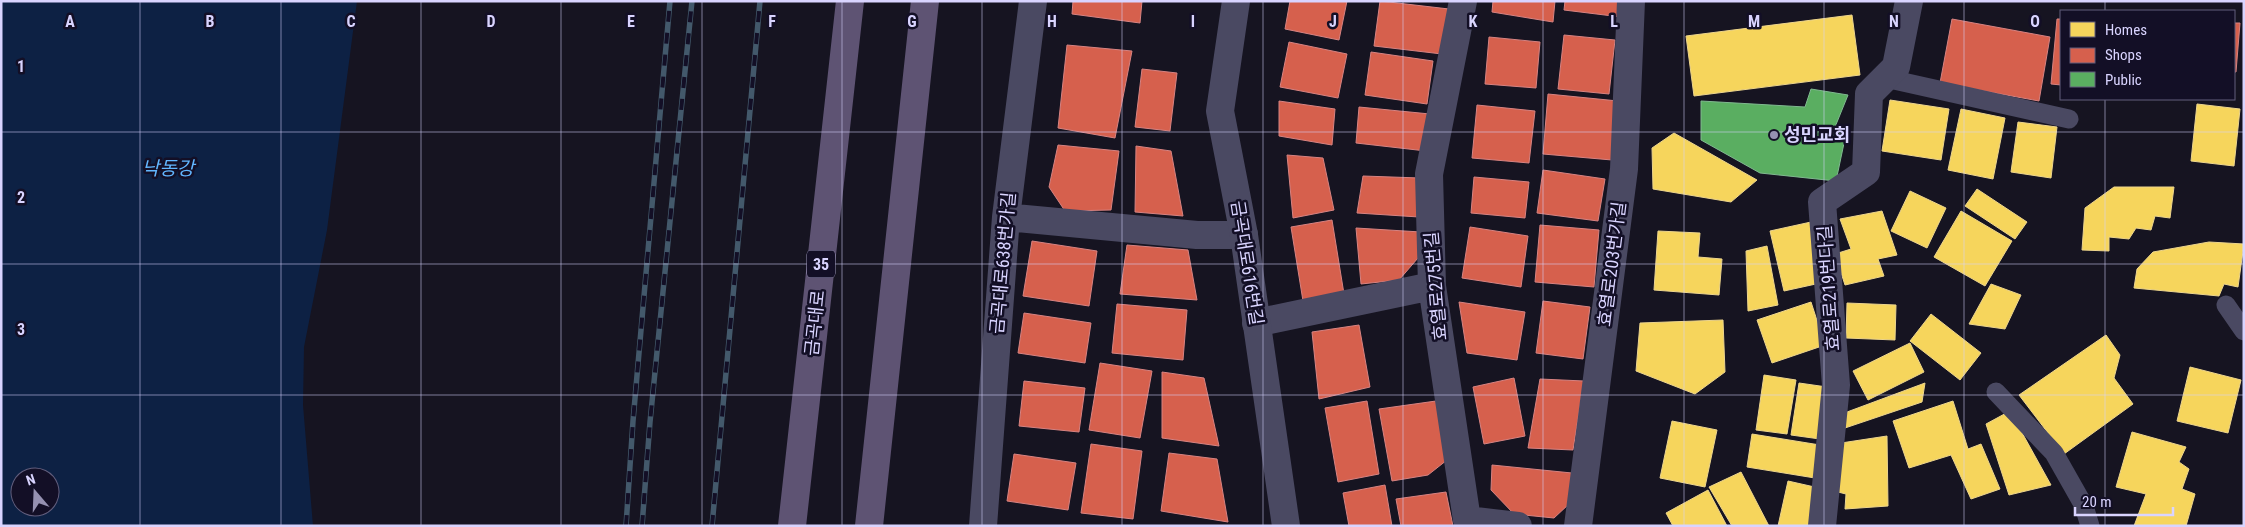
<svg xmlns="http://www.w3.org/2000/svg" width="2245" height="527" font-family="'Roboto Condensed','Noto Sans KR',sans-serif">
<rect width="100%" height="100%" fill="#161421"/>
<!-- water -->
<path fill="#0d2144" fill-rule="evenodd" d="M1 1H357L327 230 304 347 303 405 313 526H1ZM20 477H50V507H20Z"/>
<!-- homes -->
<path fill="#f6d55c" stroke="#edd58d" d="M1852 15 1860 75 1694 96 1686 36Z
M1890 100 1949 109 1941 160 1882 151Z
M2197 104 2240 109 2234 166 2191 161Z
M1961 109 2005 118 1993 179 1948 170Z
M2018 122 2057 127 2051 178 2011 172Z
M1674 133 1757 180 1731 202 1653 189 1652 148Z
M2114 187H2174L2170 218 2155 216 2151 230 2136 228 2129 239 2109 237V251L2082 250 2085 208Z
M1977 189 2027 222 2015 239 1965 206Z
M1910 191 1946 208 1927 248 1891 231Z
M1882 211 1897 255 1878 259 1884 276 1845 285 1835 254 1851 249 1840 219Z
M1961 211 2012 241 1985 286 1934 257Z
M1811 222 1825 282 1784 291 1770 231Z
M1658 231 1700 233 1698 257 1722 259 1719 295 1654 290Z
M2209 242 2244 244 2238 287 2224 284 2219 296 2134 288 2137 269 2153 252Z
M1767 246 1778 305 1748 311 1746 251Z
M1991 284 2021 295 2005 329 1969 324Z
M1811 302 1825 345 1772 363 1757 320Z
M1847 303 1896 305 1895 340 1846 338Z
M1931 314 1981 353 1960 380 1910 341Z
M1723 320 1725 372 1695 394 1636 371 1640 323Z
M2106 335 2120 355 2114 378 2133 404 2064 454 2019 395Z
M1910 343 1924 372 1868 400 1853 371Z
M2190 367 2241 380 2228 433 2177 421Z
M1764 375 1796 380 1787 434 1756 430Z
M1799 383 1827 387 1820 439 1791 435Z
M1925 383 1922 402 1839 430 1847 412Z
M1953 401 1968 449 1981 444 2000 489 1971 499 1951 455 1909 468 1893 421Z
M2010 411 2051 485 2009 495 1986 424Z
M1672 421 1717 430 1705 487 1660 478Z
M2132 432 2186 447 2179 462 2189 469 2182 489 2195 494 2186 526H2134L2146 494 2116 487Z
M1752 434 1820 445 1815 478 1747 467Z
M1887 436 1888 506 1845 509 1846 494 1834 491 1841 443Z
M1741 472 1769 526H1732L1709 487Z
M1788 481 1819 488 1810 526H1778Z
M1708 490 1727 526H1673L1666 513Z"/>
<!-- shops -->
<path fill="#d6604d" stroke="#d78382" d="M1073 1H1142L1140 23 1072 14Z
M1290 1H1347L1339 40 1285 29Z
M1380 1 1449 9 1442 54 1374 46Z
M1493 1H1555L1553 22 1492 12Z
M1565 1H1623L1621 17 1564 10Z
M1952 19 2050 37 2039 101 1940 83Z
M2057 19H2061V85L2051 84Z
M2234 23H2240L2236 72H2234Z
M1564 35 1615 40 1609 94 1558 89Z
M1489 37 1540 42 1536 88 1485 84Z
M1289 42 1347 54 1338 98 1280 87Z
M1067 45 1132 51 1115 138 1058 128Z
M1371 52 1433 61 1427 104 1365 95Z
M1142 69 1177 73 1170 131 1135 127Z
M1548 94 1618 101 1612 160 1543 154Z
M1279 101 1335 109 1332 145 1279 136Z
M1477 105 1535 111 1529 163 1472 158Z
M1359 107 1430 114 1426 151 1356 143Z
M1058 145 1119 151 1111 210 1065 211 1049 187Z
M1136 146 1171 151 1183 216 1135 212Z
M1287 155 1323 158 1334 210 1293 218Z
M1543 170 1605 179 1598 221 1537 213Z
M1363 176 1420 178 1419 217 1357 213Z
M1474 177 1529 182 1525 218 1471 213Z
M1332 220 1344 294 1303 301 1291 227Z
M1540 225 1599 230 1594 287 1535 282Z
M1470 227 1528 236 1521 287 1462 278Z
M1356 228 1421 232 1418 258 1399 280 1361 284Z
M1032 241 1097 251 1089 306 1023 296Z
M1127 245 1188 250 1197 300 1120 294Z
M1543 301 1590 307 1583 359 1536 353Z
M1459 302 1525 312 1517 360 1467 353Z
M1117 304 1187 310 1183 360 1112 353Z
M1024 313 1091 323 1085 363 1018 353Z
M1359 325 1370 387 1319 399 1312 332Z
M1100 363 1152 371 1140 438 1089 430Z
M1162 372 1204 378 1219 446 1162 438Z
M1514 378 1525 436 1484 444 1473 387Z
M1540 379 1584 381 1573 450 1528 448Z
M1024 381 1085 388 1079 432 1019 426Z
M1367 401 1379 474 1338 482 1325 408Z
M1436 401 1447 460 1428 475 1392 481 1379 409Z
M1091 444 1142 451 1133 519 1081 513Z
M1169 453 1217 459 1228 522 1161 511Z
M1014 454 1076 463 1068 510 1007 501Z
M1492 465 1572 473 1569 504 1554 518 1514 514 1491 490Z
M1385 485 1392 526H1349L1343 493Z
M1446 492 1453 526H1401L1396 499Z"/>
<!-- public -->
<path fill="#5aae61" stroke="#80b990" d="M1811 89 1848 95 1835 127 1847 129 1836 181 1760 173 1701 140V101L1805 107Z"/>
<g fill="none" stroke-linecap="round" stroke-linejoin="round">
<!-- service -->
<path stroke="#4a4962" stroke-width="19" d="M1885 78 2069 119
M2226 305 2244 331
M1996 392 2054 453 2084 506 2090 526"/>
<!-- minor -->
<path stroke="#4a4962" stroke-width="28" d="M1463 1 1429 174 1432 286 1467 520 1518 526
M1006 217 1197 235H1244
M1256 323 1432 286
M983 526 1006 217 1033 1
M1578 526 1624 169 1631 1
M1822 526 1836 385 1822 202 1866 172 1869 94 1896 67 1909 1"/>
<!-- tertiary -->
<path stroke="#4a4962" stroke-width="28" d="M1236 1 1220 111 1244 235 1286 526"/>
<!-- primary -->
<path stroke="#5e5373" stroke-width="28" d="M792 526 850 1
M869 526 925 1"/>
<!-- rail casing -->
<g stroke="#43596b" stroke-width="5.5">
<path id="rail" d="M626 526 633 421 670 1
M642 526 650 422 692 1
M712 526 760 1"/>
</g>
<!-- rail -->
<use href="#rail" stroke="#130f26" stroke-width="4" stroke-dasharray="11" stroke-linecap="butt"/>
</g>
<!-- grid -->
<path fill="none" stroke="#d9d4ff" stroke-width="1" stroke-opacity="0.55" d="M140 1V526M281 1V526M421 1V526M561 1V526M702 1V526M842 1V526M982 1V526M1122 1V526M1263 1V526M1403 1V526M1543 1V526M1684 1V526M1824 1V526M1964 1V526M2105 1V11M2105 99V526M1 132H2244M1 264H2244M1 395H2244"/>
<!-- markers -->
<circle fill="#9591b1" stroke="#130f26" stroke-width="2" cx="1774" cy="135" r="5"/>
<g text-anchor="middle" stroke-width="5" stroke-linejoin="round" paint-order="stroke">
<!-- shield labels -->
<rect fill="#130f26" stroke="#9e99be" stroke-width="1" x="807" y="250.5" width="28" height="27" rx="4"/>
<g font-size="16" font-weight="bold" fill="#d9d4ff">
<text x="821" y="270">35</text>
</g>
<!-- poi labels -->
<g font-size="18" font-weight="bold" fill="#d9d4ff" stroke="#130f26" text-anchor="start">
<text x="1784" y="141">성민교회</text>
</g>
<!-- street labels -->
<g font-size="18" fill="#d9d4ff" stroke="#130f26">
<text transform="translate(1003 263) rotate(-85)" y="6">금곡대로638번가길</text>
<text transform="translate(1247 263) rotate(81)" y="6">금곡대로616번길</text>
<text transform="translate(1612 264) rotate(-83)" y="6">효열로203번가길</text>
<text transform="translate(1436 286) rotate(-95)" y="6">효열로275번길</text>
<text transform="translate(1829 288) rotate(-94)" y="6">효열로219번다길</text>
<text transform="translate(815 323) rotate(-84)" y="6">금곡대로</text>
</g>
<!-- water labels -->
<g font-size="19" font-style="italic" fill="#62b6ff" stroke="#130f26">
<text x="168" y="175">낙동강</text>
</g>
</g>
<g font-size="16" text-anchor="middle" font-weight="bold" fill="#d9d4ff" stroke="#130f26" stroke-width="5" stroke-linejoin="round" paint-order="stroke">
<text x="70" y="27">A</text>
<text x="210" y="27">B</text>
<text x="351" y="27">C</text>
<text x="491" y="27">D</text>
<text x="631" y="27">E</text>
<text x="772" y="27">F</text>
<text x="912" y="27">G</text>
<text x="1052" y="27">H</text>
<text x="1193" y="27">I</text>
<text x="1333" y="27">J</text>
<text x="1473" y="27">K</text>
<text x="1614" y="27">L</text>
<text x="1754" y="27">M</text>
<text x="1894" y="27">N</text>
<text x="2035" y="27">O</text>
<text x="21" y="72">1</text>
<text x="21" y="203">2</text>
<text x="21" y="335">3</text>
</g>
<!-- border -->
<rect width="2245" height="527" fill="none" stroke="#d9d4ff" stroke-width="5"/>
<!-- legend -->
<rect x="2060" y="10" width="175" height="90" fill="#130f26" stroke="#625e7d"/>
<rect x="2070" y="22" width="25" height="15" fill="#f6d55c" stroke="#625e7d"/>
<text x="2105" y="35" font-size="15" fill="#d9d4ff">Homes</text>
<rect x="2070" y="48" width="25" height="15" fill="#d6604d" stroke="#625e7d"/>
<text x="2105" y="60" font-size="15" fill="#d9d4ff">Shops</text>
<rect x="2070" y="72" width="25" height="15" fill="#5aae61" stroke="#625e7d"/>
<text x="2105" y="85" font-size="15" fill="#d9d4ff">Public</text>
<!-- north arrow -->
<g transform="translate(35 492) rotate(341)"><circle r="24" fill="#130f26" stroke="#625e7d"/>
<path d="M0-4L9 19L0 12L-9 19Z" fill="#9591b1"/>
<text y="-8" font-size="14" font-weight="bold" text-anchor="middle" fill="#d9d4ff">N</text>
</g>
<!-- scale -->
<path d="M2075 507v8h98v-8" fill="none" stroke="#d9d4ff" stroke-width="2.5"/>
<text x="2082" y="507" font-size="15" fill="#d9d4ff" stroke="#130f26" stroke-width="4" paint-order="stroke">20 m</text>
</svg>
